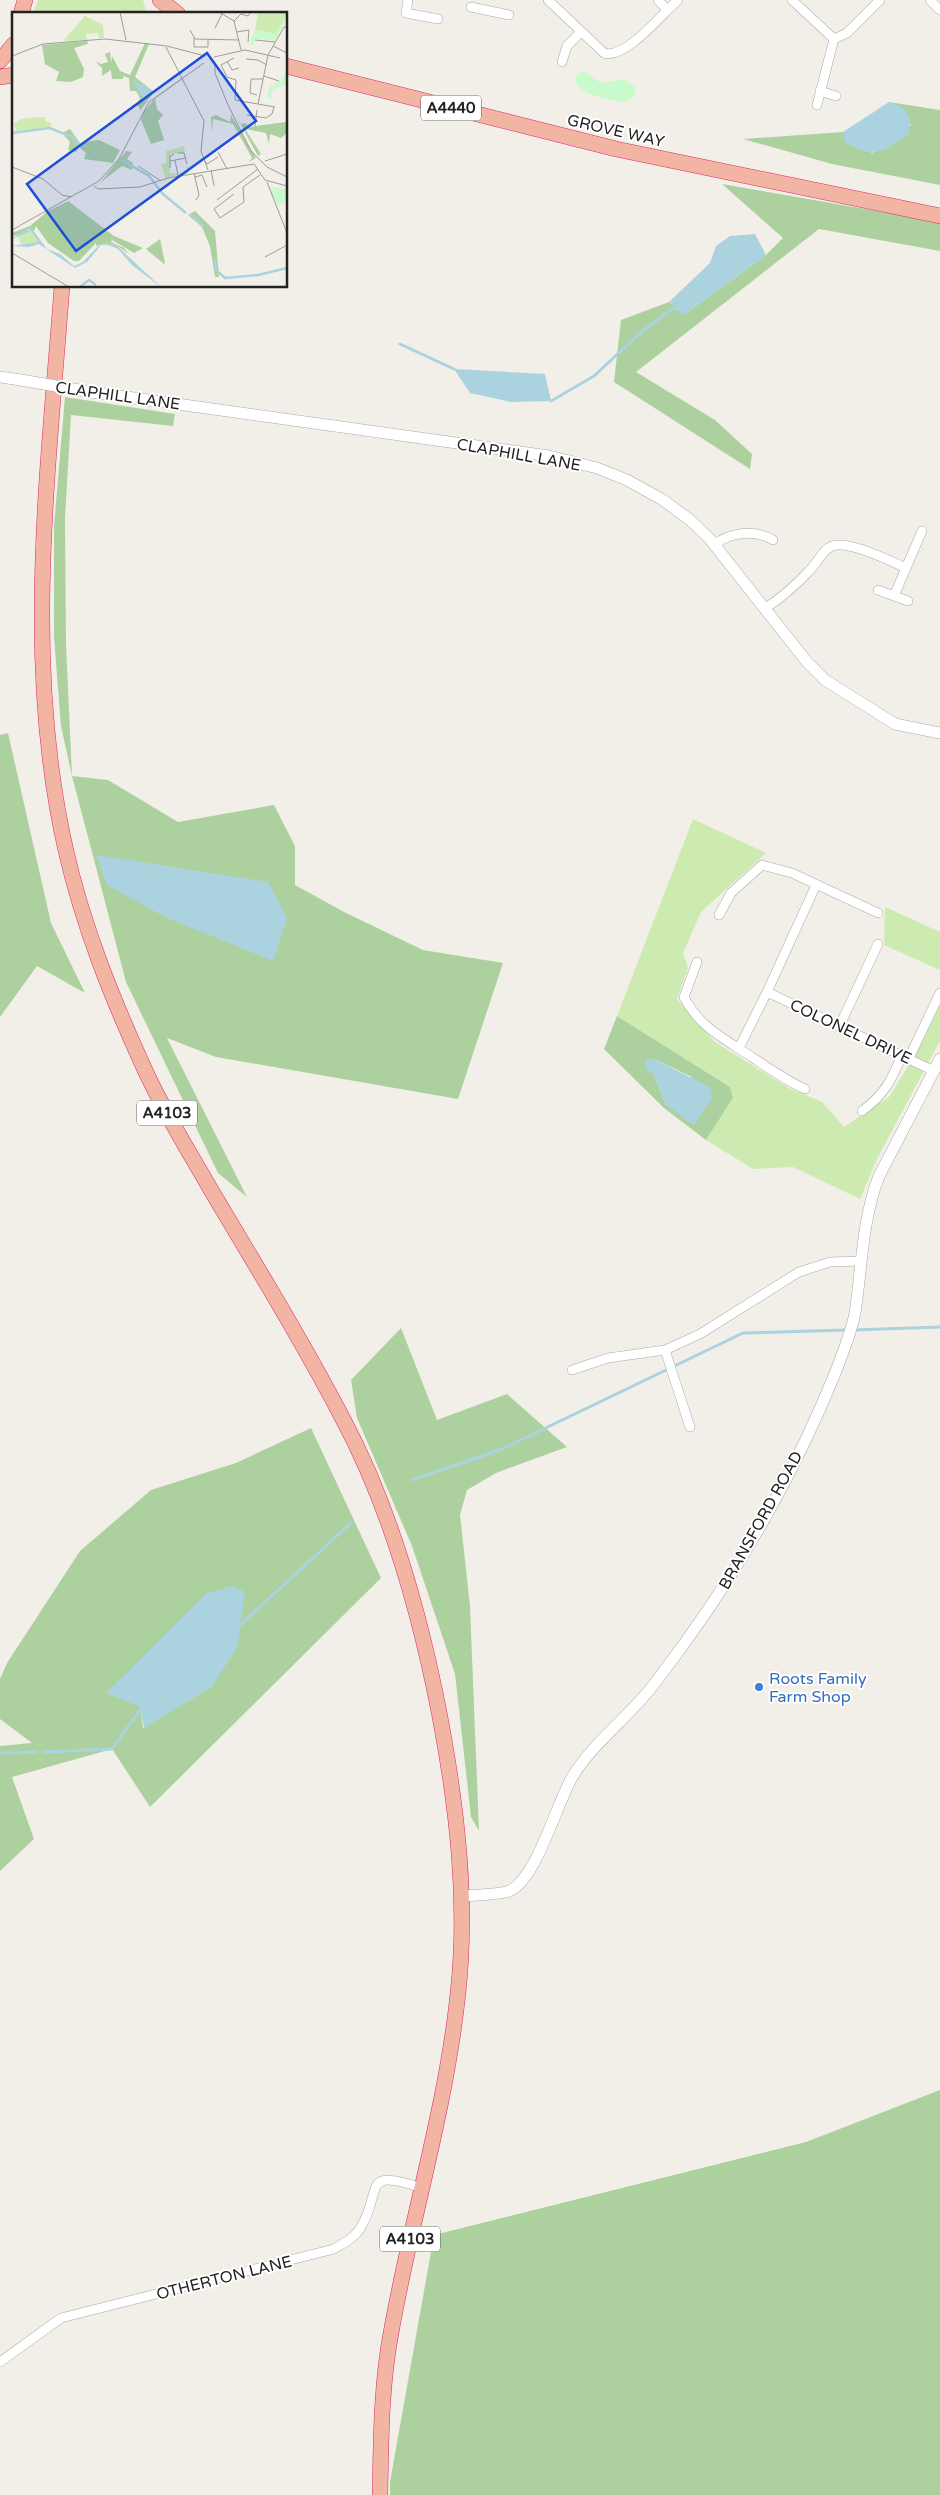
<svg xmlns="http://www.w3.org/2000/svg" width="940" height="2495" font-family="'Varela Round',sans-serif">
<rect width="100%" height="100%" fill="#f2efe9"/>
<!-- grass -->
<path fill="#cdebb0" d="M38 0H143L147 14H33Z
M693 819 766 853 701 912 683 953 688 968 677 999 715 1042 789 1088 822 1102 844 1127 889 1097 917 1052 940 1005V1041L878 1157 860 1199 793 1167 753 1169 706 1140 733 1098 730 1087 617 1016Z
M885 907 940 932V970L884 945Z"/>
<!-- forest -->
<path fill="#add19e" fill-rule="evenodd" d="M889 102 940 110V185L832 164 743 139 843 132 872 153 911 125Z
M722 184 940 222V251L819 229 636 372 715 420 752 454 750 469 614 382 621 320 669 302 686 313 766 255 783 238Z
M65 397 175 414 173 426 71 415 65 518 66 644 72 776 108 780 178 822 274 805 295 846V885L344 912 423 950 503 963 458 1099 216 1057 167 1038 247 1197 218 1173 126 982 72 776 61 726 54 637V526Z
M8 733 51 923 85 993 37 966 0 1017V735Z
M617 1016 730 1087 733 1098 706 1140 664 1108 604 1049ZM654 1059 692 1077 666 1105 654 1075Z
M401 1328 437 1420 507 1394 567 1447 496 1473 467 1490 460 1515 470 1606 479 1831 471 1817 455 1674 412 1546 357 1418 351 1380Z
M311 1428 381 1578 150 1807 112 1749 12 1777 34 1839 0 1871V1746L32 1743 0 1719V1679L7 1663 80 1551 151 1490 236 1463ZM212 1686 143 1728 140 1707Z
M940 2090V2495H390V2482L434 2235 806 2142Z"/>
<!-- park -->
<path fill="#c8facc" d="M585 72 601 83 624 79 635 87V96L624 102C608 98 581 98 575 79L578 73Z"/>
<!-- water -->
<path fill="#aad3df" d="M889 102C908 109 913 114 908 135 882 151 874 160 845 142L843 132Z
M755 234 766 255 686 313 669 302 710 263 716 246 730 236Z
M454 369 545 374 551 401 511 402 470 393Z
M96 855 268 882 287 918 273 961 165 917 107 885Z
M654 1059 710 1087 712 1099 694 1125 666 1105 654 1075 646 1069V1060Z
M232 1586 245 1592 237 1648 212 1686 144 1728 140 1707 106 1693 207 1593Z"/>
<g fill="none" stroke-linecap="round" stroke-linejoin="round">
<!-- stream -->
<path stroke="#aad3df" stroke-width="3" d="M400 344 454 369
M551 401 594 376 638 335 673 308 686 313
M854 1330 940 1327
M412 1480 502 1449 743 1333 847 1330
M239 1626 351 1523
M44 1752 112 1749 142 1707
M0 1753 36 1752"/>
<!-- minor casing -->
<g stroke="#a9a9a9" stroke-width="10">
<path id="minor" d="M408 0 406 13 438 19
M548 0 604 53C625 60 662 14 678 0
M658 0 667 10
M792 0 834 39
M930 0 940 10
M471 7 509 15
M834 39 847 33 880 0
M562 62 567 46 581 32
M820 91 836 96
M817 105 834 39
M714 545C730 532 755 529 773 540
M878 590 908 601
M894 596 922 531
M764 609C780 599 796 585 809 571 817 564 822 550 832 546 849 540 890 561 906 568
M719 915 731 893 762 865 792 873 878 913
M697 962 684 997C699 1027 726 1040 752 1057 770 1069 785 1080 805 1089
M767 992 934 1071
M840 1025 878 944
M739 1048 767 992 816 885
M909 1058 940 993
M862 1111C885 1094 891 1081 902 1055
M665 1350 690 1427
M572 1370 608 1358 665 1350 700 1334 799 1272 830 1262 860 1261
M0 2362 61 2318 334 2249C344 2243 356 2237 361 2227 383 2190 360 2167 422 2188"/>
</g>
<!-- tertiary casing -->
<g stroke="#a9a9a9" stroke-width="12">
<path id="tertiary" d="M0 377 21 380
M91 392 549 456 597 468 627 480 663 500 690 520 709 538 807 662 825 680 895 724 940 733
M463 1896C477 1895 493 1895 506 1892 536 1885 557 1800 574 1774 596 1740 631 1715 655 1683 729 1587 791 1483 836 1371 843 1352 851 1333 855 1313 862 1267 862 1220 879 1176L940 1059"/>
</g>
<!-- trunk casing -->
<g stroke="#dc2a67" stroke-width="16">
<path id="trunk" d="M160 0 178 14
M21 14 25 0
M0 61 14 44
M286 66 616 149 940 216
M0 77 14 75
M62 286C48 475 23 664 66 851 83 926 112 998 144 1068 163 1110 188 1150 211 1190 256 1266 303 1342 344 1421 391 1510 421 1618 440 1717 457 1808 468 1901 458 1993 446 2109 411 2219 391 2333 381 2386 381 2441 380 2495"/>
</g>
<!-- minor -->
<use href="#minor" stroke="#fff" stroke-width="9"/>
<!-- tertiary -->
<use href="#tertiary" stroke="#fff" stroke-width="11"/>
<!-- trunk -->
<use href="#trunk" stroke="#f2b4a3" stroke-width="15"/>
<!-- tertiary-bridge casing -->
<g stroke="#a9a9a9" stroke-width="12" stroke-linecap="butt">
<path id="tertiary-bridge" d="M21 380 91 392"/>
</g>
<!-- tertiary-bridge -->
<use href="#tertiary-bridge" stroke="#fff" stroke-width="11"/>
</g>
<!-- markers -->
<circle fill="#3f7fe0" stroke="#fff" stroke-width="2" cx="759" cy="1687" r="5"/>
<g text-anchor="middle" stroke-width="4" stroke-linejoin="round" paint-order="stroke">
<!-- shield labels -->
<g fill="#fff" stroke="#646464" stroke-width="1">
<rect x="421" y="95.5" width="60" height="25" rx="4"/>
<rect x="137" y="1100.5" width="60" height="25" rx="4"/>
<rect x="380" y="2226.5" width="60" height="25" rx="4"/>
</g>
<g font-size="15" font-weight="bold" fill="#222">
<text x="451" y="113">A4440</text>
<text x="167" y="1118">A4103</text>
<text x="410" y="2244">A4103</text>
</g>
<!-- street labels -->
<g font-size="16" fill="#222" stroke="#fff">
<text transform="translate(616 130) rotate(13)" y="6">GROVE WAY</text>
<text transform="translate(118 395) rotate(8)" y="6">CLAPHILL LANE</text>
<text transform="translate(519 454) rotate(10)" y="6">CLAPHILL LANE</text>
<text transform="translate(851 1031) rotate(25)" y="6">COLONEL DRIVE</text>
<text transform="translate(760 1520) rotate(-61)" y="6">BRANSFORD ROAD</text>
<text transform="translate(224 2277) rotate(-14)" y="6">OTHERTON LANE</text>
</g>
<!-- shop labels -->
<g font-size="16" fill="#366cbe" stroke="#fff" text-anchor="start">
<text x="769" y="1684">Roots Family<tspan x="769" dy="18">Farm Shop</tspan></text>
</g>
</g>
<!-- overview -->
<g transform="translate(12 12)">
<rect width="275" height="275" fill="#f2efe9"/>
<path d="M246 0H275V2L264 22 243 18ZM73 4 91 13 92 26H87L86 21 74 22 75 28 51 29ZM27 105H33V109L40 111 37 116 4 119 2 112 9 107ZM172 134 173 141 158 142V161H174L176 152 177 161 153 166 149 152 154 151V139ZM20 219 28 230 16 234 9 232 6 224Z" fill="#cdebb0"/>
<path d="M75 29 76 32 62 36 72 57 71 65 59 70 44 69 47 60 33 52 30 33ZM133 31 137 32 123 65 142 80 128 99 127 94H119L126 91 128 86 124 79H118L117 66 111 64V67H100L99 58 90 64V56L83 49 89 52 96 50 93 42 98 40 99 51 100 44 108 59 118 63ZM169 67 174 75 169 68 143 87 145 97 151 103 146 109 152 128 139 132 129 108 130 102 142 87ZM223 102 229 112 234 111 236 115 274 110 275 121 269 126 258 122 257 132 254 121 233 117 249 142 246 144ZM204 103 218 110 219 103 244 146 237 150 240 146 221 112 201 107 200 120 199 105ZM58 117 70 134 71 130 87 128 108 138 101 151 72 147 74 141 67 135 64 140 56 138 58 130 50 121ZM114 139 120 140 115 147 121 151 120 158 110 154 88 171ZM56 189 102 224 131 236 122 241 100 228 99 230 112 236 117 242 104 233 92 231 84 234V231L67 249H62L36 231 24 214 22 219 17 217 0 225V221L18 214 36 199ZM183 199 203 219 207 265H203L198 234 190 215 176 203ZM148 227 153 251 152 252 134 237Z" fill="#add19e"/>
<path d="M275 1V14H271L263 29 243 27 242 33 237 32 243 18 264 22ZM275 57V72L260 78 259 87 255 85 258 74 268 69ZM258 175 275 177V188L267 194 256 176Z" fill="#c8facc"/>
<path d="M120 68 135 75 140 80 131 86ZM20 217 35 237 48 242 62 254 71 250 88 232 92 231 104 233 149 275 120 253 106 237 96 233H89L75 250 63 256 27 232 17 235 0 234 27 230 19 219 0 227 9 220Z" fill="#aad3df"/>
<path fill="none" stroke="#aad3df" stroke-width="2.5" d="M0 121 38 116 60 125 70 135M110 148 137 164 151 182 174 201M178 202 192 215M203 247 204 258 213 266 246 263 275 256M68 275 77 268 84 273"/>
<path fill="none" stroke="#9f9d99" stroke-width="1" d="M108 0 114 28M207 0 222 9 229 38M222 9 229 2 236 4 239 0M203 16 210 2M178 18 183 27 227 28M225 20 237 18 236 30M182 26V35H196V27M243 28 263 30M261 34 275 41M154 35 192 109 189 139 196 158M0 44 31 32 93 27 155 34 193 44M202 45 233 38 268 46M222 46 209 53 215 65 224 68 223 88 263 95M234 47 246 48 255 53M215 49 220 58 227 56M203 52V61L216 93 239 139 255 155 275 165M252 64 267 69M245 83 238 81 239 67H251M246 92 256 43 272 15H275M235 103 254 106 260 102 262 95M243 114 245 98M206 140 215 157M166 141H172L175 152M163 148 166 164M158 149 174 146M193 149 195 152 206 145M253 149 275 142M126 154 149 169M0 155 31 167 50 183 59 185M158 156V144L162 142M199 158 202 174M182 161 187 183 184 188M183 165 190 163 195 175M255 170 275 221M82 174 86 177 128 175 156 166 242 152 253 168 275 174M222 182 202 197 208 206 232 190 231 175 248 163M205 188 246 157M0 218 87 169 107 147 137 90 192 51M0 241 57 275M253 245 275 233"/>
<path fill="#1d4ed8" fill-opacity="0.15" stroke="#1d4ed8" stroke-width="2.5" d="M195 41 244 109 64 239 15 172Z"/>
<rect width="275" height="275" fill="none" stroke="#222" stroke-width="2.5"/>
</g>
</svg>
